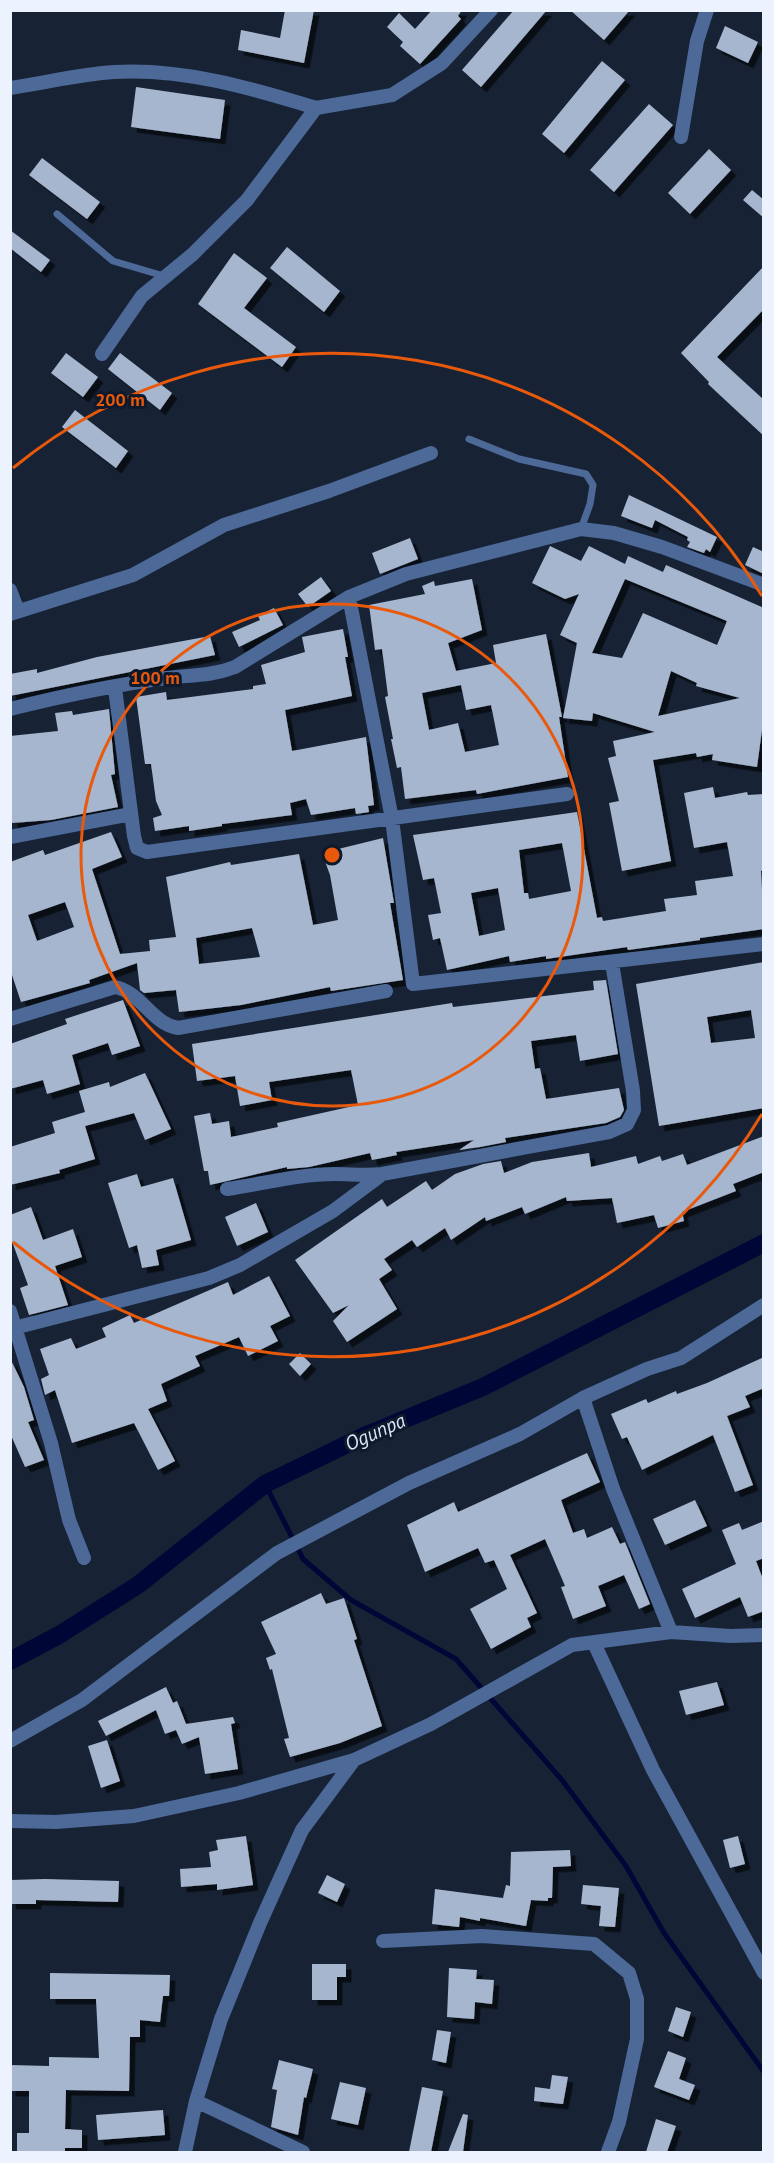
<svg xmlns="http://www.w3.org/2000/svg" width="774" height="2163" font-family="'PT Sans',sans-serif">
<defs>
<filter id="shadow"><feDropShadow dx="5.5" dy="5.5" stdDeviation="0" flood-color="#0009"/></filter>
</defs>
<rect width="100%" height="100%" fill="#172335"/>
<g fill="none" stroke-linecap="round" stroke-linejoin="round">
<!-- stream -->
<path stroke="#000636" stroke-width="5" d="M265 1484 303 1559 351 1600 456 1659 562 1780 626 1866 664 1933 764 2072"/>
<!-- canal -->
<path stroke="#000636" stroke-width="18" d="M10 1661 59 1635 138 1585 265 1484 364 1436 483 1387 764 1243"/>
</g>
<!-- building -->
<path fill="#a7b6cf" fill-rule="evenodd" filter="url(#shadow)" d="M285 10H314L304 63 238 50 241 30 280 38Z
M432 10H462L458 16 461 19 420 64 400 46 403 42 387 27 399 13 415 29Z
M514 10H547L481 87 462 70Z
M570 10H630L604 40Z
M725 26 758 42 748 63 716 48Z
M602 61 625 80 564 153 542 134Z
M136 87 225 100 220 139 131 127Z
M649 104 673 125 614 192 590 170Z
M709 149 731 170 690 214 668 193Z
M42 158 100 202 87 219 29 175Z
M752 190 764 200V218L743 200Z
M10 230 50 260 41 272 10 248Z
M287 247 340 291 324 312 270 268Z
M234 253 267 278 244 308 296 347 282 367 198 304Z
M764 266V309L717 357 764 400V436L708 384 709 382 681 353Z
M66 353 98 377 83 397 51 373Z
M120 353 172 393 160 410 108 369Z
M75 410 128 451 116 468 62 427Z
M629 495 717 537 710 552 706 549 704 553 687 547 690 542 687 540 688 537 655 520 652 528 621 516Z
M410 538 418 559 380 574 372 553Z
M550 546 581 561 589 546 625 564 628 556 663 572 666 565 764 608V715L757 767 712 760 713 754 697 757 696 753 653 760 671 861 622 871 609 803 619 801 608 758 616 756 613 741 655 732 593 713 592 721 563 718 577 643 560 635 579 594 565 599 532 583ZM625 579 727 621 717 645 643 613 622 658 592 653ZM671 671 697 683 696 686 740 698 658 716Z
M753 547 764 552V574L745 565Z
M321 577 331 591 308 607 298 594Z
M472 579 482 630 448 643 456 671 496 663 493 645 546 634 562 717H559L568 777 477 794 476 790 405 799 401 767 397 768 391 739H393L385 697 388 696 382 649 375 650 369 605 425 594 422 586 434 581 435 586ZM461 685 466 710 491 705 499 745 465 752 458 723 429 730 422 693Z
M274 608 283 625 239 647 232 632 260 620 258 616Z
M343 629 348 657H345L352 696 285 710 292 751 366 737 374 805 368 806 369 812 356 814 355 808 311 815 306 799 290 803 292 815 222 824V826L189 831V826L155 831 153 818 162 815 156 801 151 764H145L136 697 166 692 167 700 253 689V686L266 684 261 665 305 652 302 637Z
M210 636 215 655 10 696V674L37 669V673L97 657Z
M109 709 115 774 111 775 118 807 51 820 12 823 10 736 58 731 55 713 72 711 73 715Z
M713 787 715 798 747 792 748 795 764 794V870L761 871 764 929 700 938V940L628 950 627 947 546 959V956L510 962 509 956 447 970 440 938 433 940 428 915 441 913 434 878 423 880 413 835 577 812 597 918 602 917 603 921 666 911 664 899 697 895 695 881 733 876 727 842 694 848 684 793ZM562 843 571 891 529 899 528 893H524L519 850ZM498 888 505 930 479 936 471 893Z
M111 832 122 857 92 869 120 954 150 951 149 940 176 937 166 877 230 862 231 865 299 854 313 925 338 920 330 875 322 853 383 838 394 903H390L403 980 331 991 330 987 241 1005 179 1012 176 990 144 993 140 990 137 963 89 980 90 983 21 1002 10 969V862L43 850 45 855ZM65 902 74 927 37 941 28 915ZM252 928 260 957 199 964 196 938Z
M764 962V1108L659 1126 636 984ZM751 1010 755 1038 711 1043 707 1017Z
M606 980 618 1054 580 1061 576 1035 531 1041 535 1069 540 1068 546 1099 619 1088 624 1110 620 1117 606 1123 505 1138 506 1142 480 1147 459 1150 474 1140 396 1152 397 1155 372 1160 370 1153 309 1167 287 1169V1167L210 1185 208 1171H204L194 1116 210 1113 212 1124 229 1121 231 1137 278 1127 277 1123 358 1105 351 1070 269 1082 272 1100 240 1106 235 1076 197 1081 192 1044 452 1003 453 1007 594 990 593 981Z
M123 1000 140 1046 112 1055 108 1043 72 1055 80 1084 47 1094 43 1080 10 1089V1044L67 1024 65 1019Z
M145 1073 171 1129 145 1140 134 1113 85 1126 95 1159 59 1170 60 1173 10 1185V1147L55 1133 52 1122 85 1112 79 1091 109 1082 110 1087Z
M764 1136V1172L733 1184 736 1191 682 1212 684 1221 658 1228 654 1215 617 1223 612 1198 567 1201 566 1197 525 1214 522 1207 486 1221 485 1217 451 1240 445 1228 417 1247 412 1240 384 1259 392 1270 379 1279 397 1309 347 1342 333 1321 349 1305 333 1313 295 1260 382 1199 387 1207 426 1181 432 1190 455 1174 483 1164 501 1161 504 1173 532 1162 589 1153 591 1167 636 1156 638 1164 660 1156 662 1161 683 1154 687 1165Z
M137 1174 141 1187 173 1178 191 1240 156 1250 159 1265 142 1268 137 1245 129 1248 108 1183Z
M256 1203 268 1232 237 1246 225 1217Z
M31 1207 43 1240 73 1229 82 1257 55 1266 68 1305 29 1315 20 1288 28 1285 10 1236V1215Z
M269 1276 290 1316 270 1326 278 1341 248 1356 239 1337 195 1356 200 1366 161 1384 167 1401 148 1409 175 1461 158 1470 134 1423 72 1443 55 1390 45 1395 41 1379 49 1375 40 1349 71 1338 76 1349 106 1337 102 1328 130 1315 134 1323 228 1282 233 1295Z
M300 1353 311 1364 300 1376 289 1364Z
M764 1357V1388L745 1396 750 1407 727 1416 753 1485 735 1492 713 1435 642 1470 627 1437 622 1439 611 1414 646 1399 648 1403 676 1391 677 1394 707 1383Z
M10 1358 24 1387 34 1420 28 1422 44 1460 25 1467 10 1433Z
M587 1453 600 1482 561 1500 573 1533 584 1529 587 1538 612 1527 620 1544 625 1542 650 1604 639 1609 624 1575 598 1586 606 1606 573 1619 561 1587 565 1586 545 1539 510 1555 537 1613 527 1618 531 1627 491 1649 470 1609 507 1589 494 1560 485 1563 478 1548 425 1572 407 1525 454 1502 458 1512Z
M695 1500 707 1526 665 1545 653 1519Z
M764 1521V1558L756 1561 764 1582V1611L748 1617 740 1597 695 1618 682 1589 736 1564 722 1530 739 1523 742 1530Z
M321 1593 326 1604 344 1598 357 1639 354 1640 382 1726 340 1743 290 1757 284 1739 289 1738 272 1669 270 1670 266 1658 276 1654 261 1622Z
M717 1682 724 1705 686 1715 679 1691Z
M166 1687 173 1703 177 1701 186 1724 233 1717 235 1723 231 1724 238 1769 205 1774 199 1737 182 1744 176 1730 165 1734 156 1710 106 1736 98 1721Z
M107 1740 120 1781 101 1788 88 1746Z
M246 1836 253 1885 217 1890V1884L181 1887 180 1869 211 1867 209 1852 218 1850 216 1840Z
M738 1836 745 1864 730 1868 723 1840Z
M570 1850 571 1866 553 1867 552 1898H548V1901L531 1900 526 1926 480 1918V1921L460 1917 459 1927 432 1924 435 1889 503 1898 506 1885 510 1886 511 1852Z
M327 1875 345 1884 337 1902 318 1893Z
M45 1879 119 1881 118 1902 36 1900V1904H10V1880Z
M583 1885 619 1888 615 1927 599 1926 601 1906 581 1904Z
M312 1964H346V1977H337V2000H312Z
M449 1968 477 1970 476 1979 494 1980 492 2004 475 2002 474 2019 447 2017Z
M50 1973 170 1975 169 1996H163L160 2022 140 2020V2037H130L129 2091 66 2090 65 2129 82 2130V2148H65V2151H17V2133H29V2091H10V2065L49 2066V2057L99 2058 96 1999H50Z
M676 2007 691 2012 683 2037 668 2031Z
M437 2030 451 2032 446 2063 432 2060Z
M668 2051 686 2058 679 2079 695 2085 689 2100 654 2087Z
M279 2060 313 2069 306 2098 304 2097 298 2135 271 2127 277 2090 272 2089Z
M552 2075 568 2077 563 2104 534 2101 535 2087 550 2089Z
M340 2082 366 2088 358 2125 331 2119Z
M422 2087 443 2091 431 2152H409Z
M163 2110 165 2135 98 2140 96 2115Z
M463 2114 468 2115 463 2152H448Z
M656 2119 676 2126 667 2152H646Z"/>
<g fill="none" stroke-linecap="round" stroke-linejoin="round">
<!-- service -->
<path stroke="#4c6998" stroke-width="7" d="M57 214 113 261 164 276
M469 439 519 459 586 474 593 485 590 504 581 529"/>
<!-- minor -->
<path stroke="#4c6998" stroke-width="14" d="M10 88C45 83 80 74 114 72 183 68 251 88 316 108
M681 137 697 41 707 10
M102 354 142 296 193 254 247 200 316 108 392 95 442 63 491 10
M10 590 18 611
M349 597 392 819 413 984 764 944
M10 614 133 575 224 525 329 491 431 453
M115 688 134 836 137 848 147 852 567 794
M10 709C62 696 114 685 166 678 190 675 212 676 235 667L349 597 406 574 581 529 614 533 662 547 764 585
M10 837 131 814
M10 1019 115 987C141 992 152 1024 178 1028L386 991
M227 1189C262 1184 299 1174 335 1174 351 1174 365 1176 382 1174L609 1132 627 1124 634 1110 633 1091 612 963
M10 1311 51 1443 69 1520 84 1558
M10 1329 209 1278 240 1265 333 1211 380 1176
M583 1398 613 1489 671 1632
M594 1643 653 1770 764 1973
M10 1741 82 1700 277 1553 409 1483 520 1434 583 1398 647 1369 681 1358 764 1305
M10 1821 56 1822 134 1816 239 1793 354 1760 431 1724 572 1645 671 1632 731 1636 764 1635
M383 1941 482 1936 594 1944 629 1973 637 1999V2039L619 2122 608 2152
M196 2101 303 2152
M185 2152 196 2101 221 2019 260 1923 302 1830 354 1760"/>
</g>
<!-- distance rings -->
<g fill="none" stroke="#e8590c" stroke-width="3">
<circle cx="332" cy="855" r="251"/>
<path d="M762 1114A502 502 0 0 1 13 1242M13 468A502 502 0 0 1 762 596"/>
</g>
<g text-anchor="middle" stroke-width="6" stroke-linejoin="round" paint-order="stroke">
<!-- water labels -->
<g font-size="20" font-style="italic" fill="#d8e5f8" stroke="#0e192b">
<text transform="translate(375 1432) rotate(-24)" y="7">Ogunpa</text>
</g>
</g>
<circle cx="332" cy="855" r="9" fill="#e8590c" stroke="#0e192b" stroke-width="3"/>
<g font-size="18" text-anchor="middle" font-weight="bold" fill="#e8590c" stroke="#0e192b" stroke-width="6" stroke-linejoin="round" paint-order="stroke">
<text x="120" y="406">200 m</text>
<text x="155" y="684">100 m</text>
</g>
<!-- border -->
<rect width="774" height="2163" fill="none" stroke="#edf3fe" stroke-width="24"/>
</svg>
